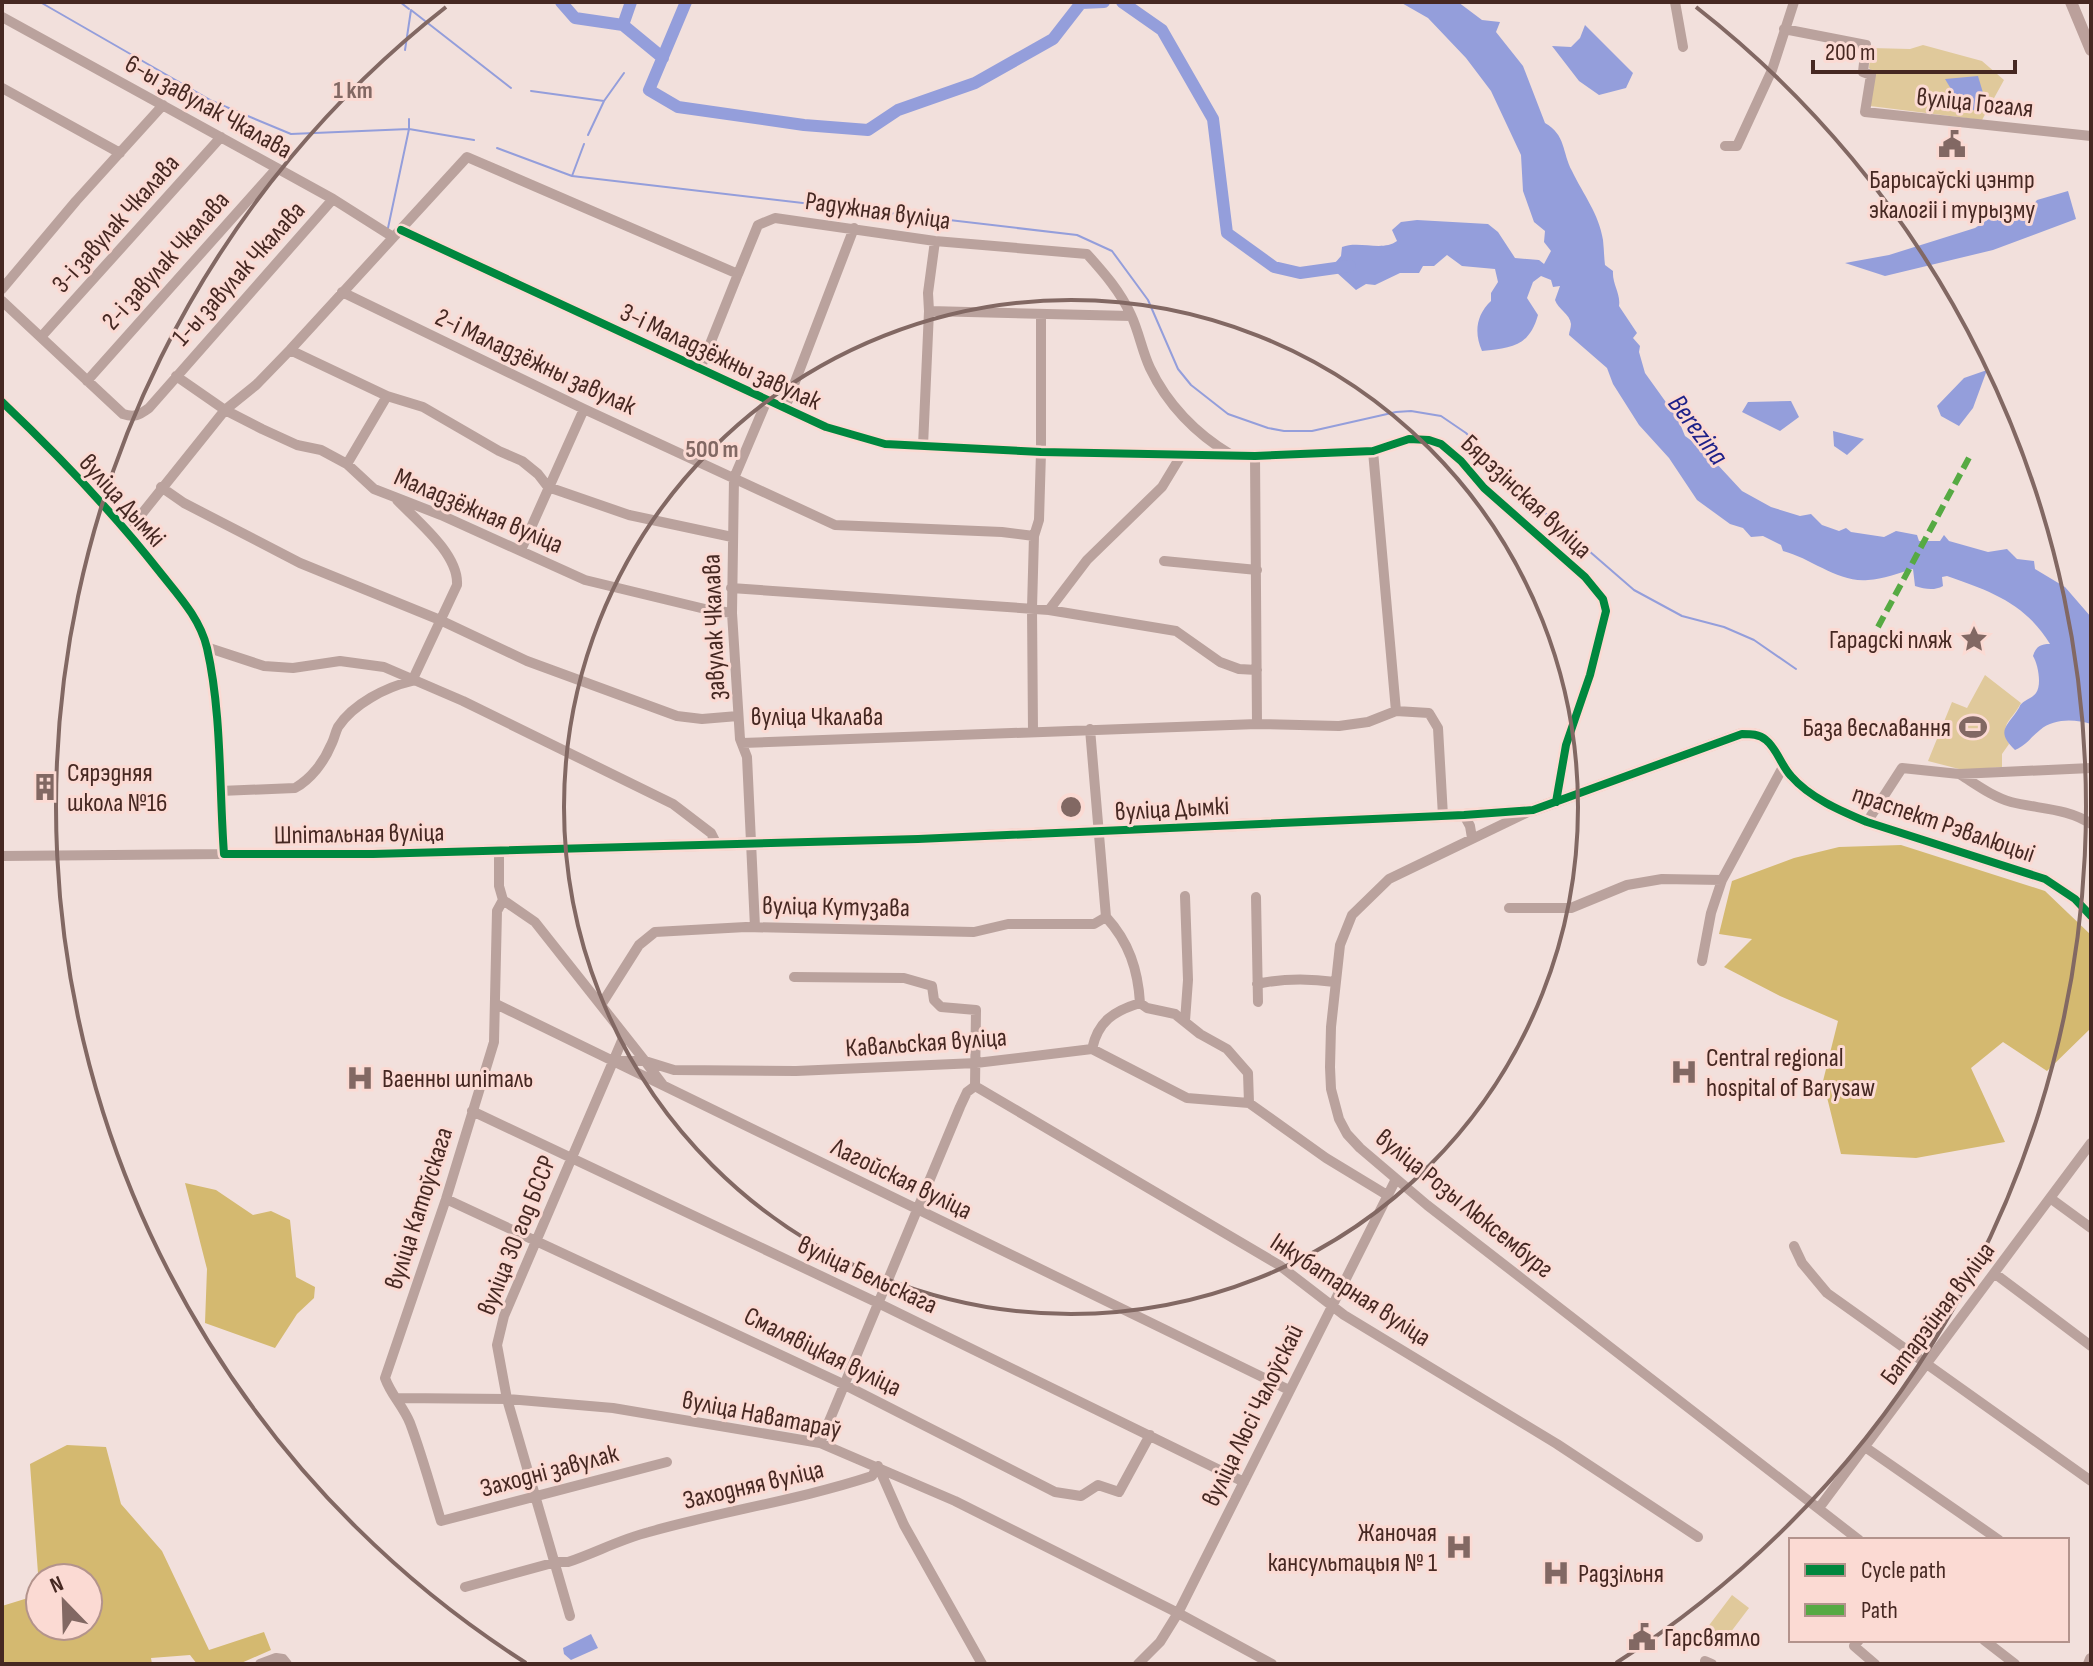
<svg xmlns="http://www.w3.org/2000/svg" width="2093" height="1666" font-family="'Sofia Sans Condensed',sans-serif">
<rect width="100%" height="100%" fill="#f2e0dc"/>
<!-- green -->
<path fill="#e0c99b" d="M1923 45 1982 61 2004 80 1982 120 1870 106 1873 72 1869 68 1871 48 1910 49Z
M1985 675 2021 703C2012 721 1999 722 2009 744L2002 754V767L1963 770 1928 761 1952 702 1967 708Z
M1732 1595 1749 1608 1724 1641 1707 1628Z"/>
<!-- forest -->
<path fill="#d4b970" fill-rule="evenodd" d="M1901 845 2045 891 2091 935V1028L2047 1071 2003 1042 1971 1068 2005 1142 1916 1158 1841 1154 1823 1081 1838 1021 1780 996 1724 967 1752 939 1719 934 1732 881 1794 858 1839 847Z
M185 1183 216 1190 253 1215 271 1211 290 1220 296 1277 315 1287 314 1298 297 1314 275 1348 205 1323 207 1269Z
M67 1445 106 1447 121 1504 162 1551 209 1650 264 1632 271 1650 239 1664H197L190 1655 151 1658 152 1664H2V1606L28 1598 39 1587 30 1464ZM40 1578H88V1626H40Z"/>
<!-- water -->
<path fill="#949edb" d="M1400 2H1458L1482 20 1500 22 1496 32 1523 66 1545 123C1566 135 1562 152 1572 171 1583 194 1599 214 1603 240 1604 249 1604 257 1605 265L1613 271C1612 284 1621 294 1619 306L1637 333 1633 338 1640 346 1639 352 1645 373 1678 419 1685 436 1703 449 1742 491 1771 507 1800 516 1811 514 1822 525 1839 531 1846 528 1851 532 1884 537 1896 531 1917 535 1919 541H1940L1944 535 1949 541 1988 552 2007 549 2017 559 2034 561 2035 569 2065 587 2091 617V724C2075 719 2054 718 2040 730 2030 738 2027 745 2015 750 1996 732 2006 727 2017 711 2022 704 2018 706 2025 701 2029 698 2032 698 2036 693 2042 685 2038 664 2033 656 2036 646 2041 644 2050 644 2025 603 1990 591 1947 576L1942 577 1943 586C1934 591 1925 589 1915 586L1913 569C1899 573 1883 579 1868 580 1838 583 1811 558 1783 551L1781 545 1763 536 1751 537 1743 528 1730 524 1697 500 1669 458 1639 425 1613 384 1607 368 1569 335C1569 332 1571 328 1571 324 1570 314 1558 309 1555 300L1560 286 1553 287 1551 280 1541 276 1533 282 1527 298 1538 315C1529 347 1511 348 1482 351 1474 333 1476 315 1491 301V293L1498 282 1495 269 1462 266 1447 255 1434 266H1423L1419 273H1400L1375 285 1366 284 1356 290 1336 272 1335 263 1341 256 1342 247C1359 240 1382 252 1397 241L1392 230 1401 222 1417 220 1488 224 1498 232 1515 258 1539 260 1544 264 1551 251 1544 242 1545 231 1534 222 1523 191 1521 155 1491 91 1466 58 1428 18Z
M1585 25 1633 73 1626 88 1599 95 1579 81 1552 46 1571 47 1580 38Z
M1978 76 1984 96 1980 111 1972 110 1967 96 1954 94 1945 79Z
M2068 191 2076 219 1993 250 1885 276 1845 263 1889 255 1975 228 1995 215 2024 216 2037 200Z
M1987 370 1973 408 1959 426 1941 416 1937 406 1964 378Z
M1791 401 1799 417 1780 431 1742 412 1748 402Z
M1833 431 1864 439 1847 455 1834 446Z
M591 1634 598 1648 571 1660 564 1654 563 1648Z"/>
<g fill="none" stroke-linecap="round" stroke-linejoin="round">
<!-- stream -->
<path stroke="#949edb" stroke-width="2" d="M40 2 212 101 291 134 409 129 388 228
M400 2 409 9
M405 50 411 10 511 88
M531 91 604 101 624 73
M409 119V129L474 140
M588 135 604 101
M497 148 572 176 584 144
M572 176 1077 235 1112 251 1148 300 1178 369 1191 385 1228 414 1268 428 1284 431H1312L1396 412 1411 411 1441 416 1466 433 1536 505 1634 590 1682 616 1724 627 1754 640 1796 669"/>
<!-- river -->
<path stroke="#949edb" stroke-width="12" d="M561 2 575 18 623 25 663 58
M686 2 649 90 678 107 804 125 868 130 898 110 975 83 1053 39 1081 3 1104 2
M1122 2 1162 30 1213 119 1227 233 1274 267 1300 273 1350 266
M623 25 631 2"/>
<!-- minor -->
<path stroke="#baa29d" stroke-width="10" d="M1675 2 1683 47
M2 17 333 199 393 237
M1784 29 1866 45 1863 72 1871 75 1865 112 2091 136
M2 88 120 153
M1725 146H1737L1772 70 1794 2
M401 230 826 427 885 444 1041 452 1255 456 1373 451 1409 439 1429 440 1441 444 1461 461 1484 488 1585 577 1603 599 1606 611 1590 675 1566 745 1556 802
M2 289 76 201 163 105
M342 292 584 409 835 525 1002 532 1034 536
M2 301 123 414C135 418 139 415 149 408L333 199
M929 311 1131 316
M41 337 221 137
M290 350 387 396 423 407 499 451 522 461 538 474 548 487 629 515 732 537
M700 369 738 274
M176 376 225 410 262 429 297 445 321 450 347 464 374 489 441 515 585 580 705 609 732 613
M87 381 277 168
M2 402C58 455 111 510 159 571 178 595 200 618 207 648 222 714 219 787 224 854L2 856
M785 408 854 228
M923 446 929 311 928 293 935 241
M1373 451 1396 711
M1255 456 1257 724
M347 464 387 396
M161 487 184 503 300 563 440 620 527 661 677 716 702 719 738 716
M128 531 225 410 256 385 290 350 467 157 738 274 758 225 775 218 935 241 1087 254C1104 273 1120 291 1131 315 1139 332 1142 351 1150 368 1167 404 1196 434 1230 454
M521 550 584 409
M1164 561 1257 570
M731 588 1049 610 1176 631 1220 662 1239 669 1257 670
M1049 610 1087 560 1162 487 1182 454
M206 647 264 666 293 668 340 661 384 667 463 701 673 804 711 833 716 843
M1090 729 1106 917C1129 942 1138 970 1140 1003
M1033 731 1032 608 1034 536 1039 520 1041 452V315
M742 743 1257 724 1339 726 1368 722 1396 711 1429 713 1438 728 1443 816
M1961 775C1977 785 1993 797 2011 802 2038 809 2068 808 2091 824
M220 791 295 788C311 779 324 762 331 745 334 740 335 733 338 727 353 704 386 687 412 681L457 585C459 554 417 521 397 500
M1526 813 1389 879 1352 915 1340 945 1331 1027 1330 1067 1331 1089 1339 1119 1347 1134 1360 1148 1427 1205 1859 1540
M1464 815 1470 826 1472 838
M1867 822 1902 768 1959 774 2091 768
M499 851V886L503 900 497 911 494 1042 446 1199 385 1378C391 1395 403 1406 410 1423 422 1455 431 1488 441 1521L667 1462
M1185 896 1188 980 1185 1021
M1256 897 1258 1002
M503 900 535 922 645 1061 674 1070 796 1071 976 1063 1092 1049 1187 1098 1249 1103 1326 1158 1387 1195
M1509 908H1571L1627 885 1662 879 1722 880
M755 927 747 757 740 739 732 613 734 478 767 400
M1702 961 1711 913 1722 880 1783 767
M794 977 904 978 932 986 934 1000 941 1007 976 1010 975 1086 967 1092 960 1107 820 1443
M1257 984C1284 978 1307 978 1335 982
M496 1004 1289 1390
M601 1005 639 945 655 932 746 927 974 932 1008 924H1094L1106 917
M1092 1049C1098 1021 1114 1011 1140 1003L1147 1008 1175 1014 1200 1034 1227 1049 1248 1073 1249 1103
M614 1061H645L663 1085
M975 1086 1279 1265 1344 1315 1557 1444 1698 1537
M472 1111 878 1303 1244 1482
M2050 1198 2091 1228
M446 1199 843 1384 1055 1492 1081 1496 1098 1485 1119 1492 1150 1435
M1794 1246 1802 1263 1827 1293 2091 1481
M1994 1273 2091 1346
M397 1398 507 1399 613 1408 820 1443 955 1501 1178 1613 1272 1664
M1865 1447 1999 1540
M878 1466 904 1525 982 1664
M1819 1508 2091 1143
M465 1587 556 1562H568C595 1553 621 1539 649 1532 723 1511 799 1500 872 1476L878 1466
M570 1616 507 1399 497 1345 504 1316 624 1036
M1859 1640 1854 1646 1875 1664
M1984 1640 2015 1664
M1705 1661 1712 1664
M260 1664 276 1658 283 1659 287 1664
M1138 1664 1160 1642 1178 1613 1396 1179"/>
<!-- major -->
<path stroke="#bba09b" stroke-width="12" d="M2071 2 2091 50
M224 854H373L918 839 1464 815 1533 810 1742 734C1751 734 1759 734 1766 740 1777 749 1781 765 1791 776 1810 798 1841 811 1867 822L2045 879 2075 899 2091 916
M2089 1664 2091 1659"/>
<!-- quiet -->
<path stroke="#56aa43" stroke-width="6" stroke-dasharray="12 6" stroke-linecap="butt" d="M1878 627 1971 454"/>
<!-- cycleway casing -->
<g stroke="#fbdad3" stroke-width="13">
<path id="cycleway" d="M401 230 826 427 885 444 1041 452 1255 456 1373 451 1409 439 1429 440 1441 444 1461 461 1484 488 1585 577 1603 599 1606 611 1590 675 1566 745 1556 802
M2 402C58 455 111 510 159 571 178 595 200 618 207 648 222 714 219 787 224 854H373L918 839 1464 815 1533 810 1742 734C1751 734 1759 734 1766 740 1777 749 1781 765 1791 776 1810 798 1841 811 1867 822L2045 879 2075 899 2091 916"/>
</g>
<!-- cycleway -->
<use href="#cycleway" stroke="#00873e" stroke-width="8"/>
</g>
<!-- distance rings -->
<g fill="none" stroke="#826863" stroke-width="4">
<circle cx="1071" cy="807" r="507"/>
<path d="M526 1663A1015 1015 0 0 1 446 7M1696 7A1015 1015 0 0 1 1616 1663"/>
</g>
<!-- icons -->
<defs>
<g id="civic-bare" transform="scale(2.16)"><path d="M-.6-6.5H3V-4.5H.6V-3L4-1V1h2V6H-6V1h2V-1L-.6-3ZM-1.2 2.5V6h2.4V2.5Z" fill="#826863" stroke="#fbdad3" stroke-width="2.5" paint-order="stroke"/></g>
<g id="sight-bare" transform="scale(2.16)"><path d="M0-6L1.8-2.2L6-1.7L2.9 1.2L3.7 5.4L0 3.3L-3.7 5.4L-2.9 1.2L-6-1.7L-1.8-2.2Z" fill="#826863" stroke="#fbdad3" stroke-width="2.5" paint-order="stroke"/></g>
<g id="stadium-bare" transform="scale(2.16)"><path d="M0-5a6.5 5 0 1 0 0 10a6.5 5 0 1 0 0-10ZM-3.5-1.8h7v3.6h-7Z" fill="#826863" stroke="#fbdad3" stroke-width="2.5" paint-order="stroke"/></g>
<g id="building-bare" transform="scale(2.16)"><path d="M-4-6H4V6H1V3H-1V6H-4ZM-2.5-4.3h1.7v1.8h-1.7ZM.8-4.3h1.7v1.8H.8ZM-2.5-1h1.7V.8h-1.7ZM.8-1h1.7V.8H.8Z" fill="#826863" stroke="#fbdad3" stroke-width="2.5" paint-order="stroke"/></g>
<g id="hospital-bare" transform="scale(2.16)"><path d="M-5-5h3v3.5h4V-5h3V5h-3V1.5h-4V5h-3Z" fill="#826863" stroke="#fbdad3" stroke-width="2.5" paint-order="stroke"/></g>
</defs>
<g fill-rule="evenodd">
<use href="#civic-bare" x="1952" y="144"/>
<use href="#sight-bare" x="1974" y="639"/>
<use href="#stadium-bare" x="1973" y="727"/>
<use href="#building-bare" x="45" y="787"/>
<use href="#hospital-bare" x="1684" y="1072"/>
<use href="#hospital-bare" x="360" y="1078"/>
<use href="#hospital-bare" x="1459" y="1547"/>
<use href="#hospital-bare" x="1556" y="1573"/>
<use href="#civic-bare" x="1642" y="1637"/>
</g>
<g text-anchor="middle" stroke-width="6" stroke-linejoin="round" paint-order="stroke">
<!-- street labels -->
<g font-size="26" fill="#462822" stroke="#fbdad3">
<text transform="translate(1975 102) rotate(6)" y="9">вуліца Гогаля</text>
<text transform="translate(209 106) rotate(29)" y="9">6-ы завулак Чкалава</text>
<text transform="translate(878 210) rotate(8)" y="9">Радужная вуліца</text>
<text transform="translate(115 223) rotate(-48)" y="9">3-і завулак Чкалава</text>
<text transform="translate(165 260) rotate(-48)" y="9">2-і завулак Чкалава</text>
<text transform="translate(238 273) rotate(-48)" y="9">1-ы завулак Чкалава</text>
<text transform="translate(721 356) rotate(25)" y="9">3-і Маладзёжны завулак</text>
<text transform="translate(536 361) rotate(25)" y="9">2-і Маладзёжны завулак</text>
<text transform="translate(1527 496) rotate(43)" y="9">Бярэзінская вуліца</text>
<text transform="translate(123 500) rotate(48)" y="9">вуліца Дымкі</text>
<text transform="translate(479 510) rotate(23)" y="9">Маладзёжная вуліца</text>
<text transform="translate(713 627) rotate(-92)" y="9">завулак Чкалава</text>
<text x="817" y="725">вуліца Чкалава</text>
<text transform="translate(1172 808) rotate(-3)" y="9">вуліца Дымкі</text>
<text transform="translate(1944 823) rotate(19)" y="9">праспект Рэвалюцыі</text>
<text transform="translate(359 833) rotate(-1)" y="9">Шпітальная вуліца</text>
<text transform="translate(836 906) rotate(1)" y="9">вуліца Кутузава</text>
<text transform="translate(926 1042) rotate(-4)" y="9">Кавальская вуліца</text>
<text transform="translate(902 1178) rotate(26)" y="9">Лагойская вуліца</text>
<text transform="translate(1465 1203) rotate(39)" y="9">вуліца Розы Люксембург</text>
<text transform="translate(418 1208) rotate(-72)" y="9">вуліца Катоўскага</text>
<text transform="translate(516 1235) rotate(-68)" y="9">вуліца 30 год БССР</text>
<text transform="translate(868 1274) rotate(25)" y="9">вуліца Бельскага</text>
<text transform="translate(1351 1289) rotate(33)" y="9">Інкубатарная вуліца</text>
<text transform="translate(1937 1313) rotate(-53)" y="9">Батарэйная вуліца</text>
<text transform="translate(823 1351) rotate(26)" y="9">Смалявіцкая вуліца</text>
<text transform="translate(762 1414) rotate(11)" y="9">вуліца Наватараў</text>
<text transform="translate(1252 1415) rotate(-64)" y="9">вуліца Люсі Чалоўскай</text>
<text transform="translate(549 1470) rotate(-15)" y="9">Заходні завулак</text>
<text transform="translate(753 1484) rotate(-13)" y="9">Заходняя вуліца</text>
</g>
<!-- poi labels -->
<g font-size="26" fill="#462822" stroke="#fbdad3" text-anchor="start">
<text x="1952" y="188" text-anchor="middle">Барысаўскі цэнтр<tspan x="1952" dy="30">экалогіі і турызму</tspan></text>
<text x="1952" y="648" text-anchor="end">Гарадскі пляж</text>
<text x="1951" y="736" text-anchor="end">База веславання</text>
<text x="67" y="781">Сярэдняя<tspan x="67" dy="30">школа №16</tspan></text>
<text x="1706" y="1066">Central regional<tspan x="1706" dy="30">hospital of Barysaw</tspan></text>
<text x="382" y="1087">Ваенны шпіталь</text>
<text x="1437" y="1541" text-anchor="end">Жаночая<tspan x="1437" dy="30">кансультацыя № 1</tspan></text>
<text x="1578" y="1582">Радзільня</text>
<text x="1664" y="1646">Гарсвятло</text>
</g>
<!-- water labels -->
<g font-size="28" font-style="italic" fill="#1e2189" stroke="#fbdad3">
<text transform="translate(1699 429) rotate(53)" y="10">Berezina</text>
</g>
</g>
<circle cx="1071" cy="807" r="12" fill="#826863" stroke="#fbdad3" stroke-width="4"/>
<g font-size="24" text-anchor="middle" font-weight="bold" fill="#826863" stroke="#fbdad3" stroke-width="6" stroke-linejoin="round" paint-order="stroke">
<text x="353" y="98">1 km</text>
<text x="712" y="457">500 m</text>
</g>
<!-- border -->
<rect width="2093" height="1666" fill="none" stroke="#462822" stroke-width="8"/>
<!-- legend -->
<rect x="1789" y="1538" width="280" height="104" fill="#fbdad3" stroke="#b3938c" stroke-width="2"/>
<rect x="1805" y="1564" width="40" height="12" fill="#00873e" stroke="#b3938c" stroke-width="2"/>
<text x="1861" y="1578" font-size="24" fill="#462822">Cycle path</text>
<rect x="1805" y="1604" width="40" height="12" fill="#56aa43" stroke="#b3938c" stroke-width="2"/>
<text x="1861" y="1618" font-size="24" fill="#462822">Path</text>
<!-- north arrow -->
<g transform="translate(64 1602) rotate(337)"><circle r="38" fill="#fbdad3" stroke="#b3938c" stroke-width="2"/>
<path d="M0-6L14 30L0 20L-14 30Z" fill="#826863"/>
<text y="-12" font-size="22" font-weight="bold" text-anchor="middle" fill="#462822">N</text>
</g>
<!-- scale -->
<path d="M1813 60v12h202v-12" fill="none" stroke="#462822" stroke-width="4"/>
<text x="1825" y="60" font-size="24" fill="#462822" stroke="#fbdad3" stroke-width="6" paint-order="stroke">200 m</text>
</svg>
